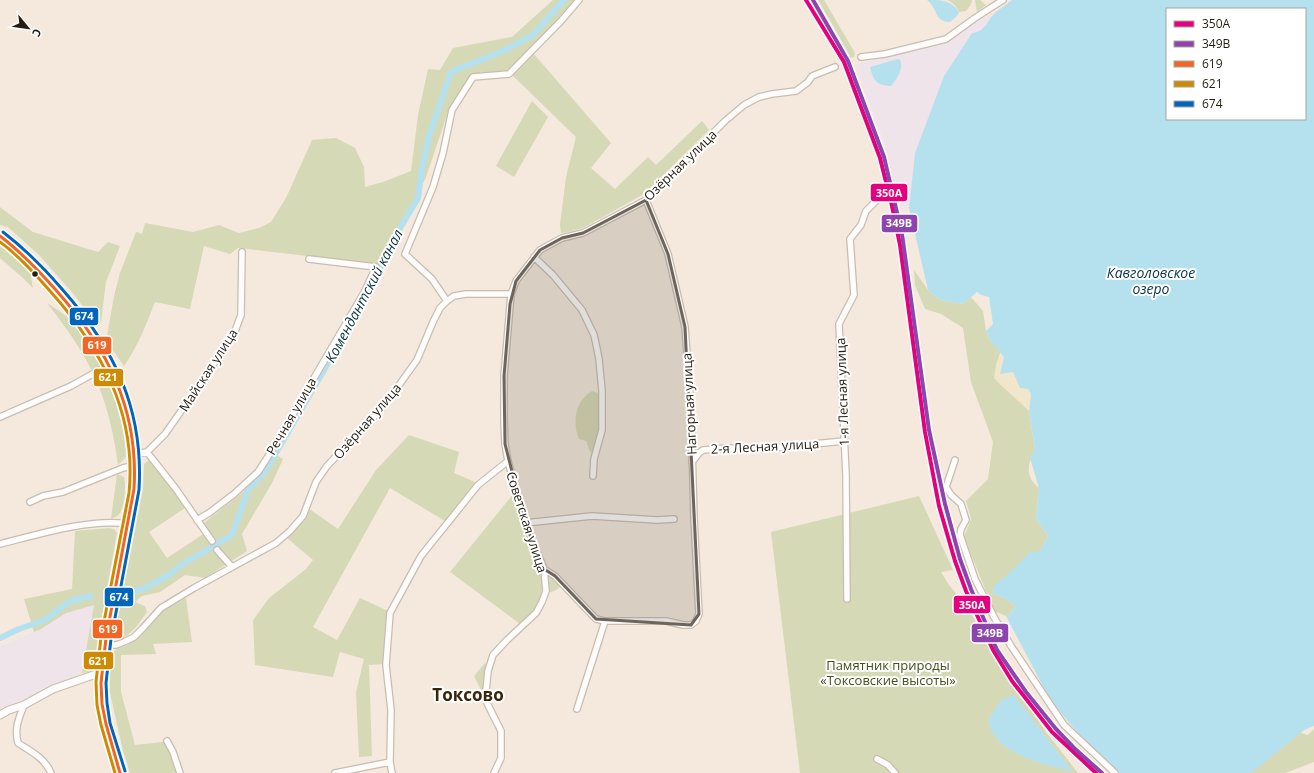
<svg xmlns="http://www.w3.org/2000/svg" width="1314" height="773" font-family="'Open Sans',sans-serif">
<rect width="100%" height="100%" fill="#f4e9dc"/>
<!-- industrial -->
<path fill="#eee4e9" d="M995 13 984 29 978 33 915 153 909 208 899 210 886 147 855 65 949 41 966 28Z
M94 605 82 673 0 710V647L41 629 66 613Z"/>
<!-- green -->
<path fill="#d6d9b5" d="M553 0H574L559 19 508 72 472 75 449 109 426 177 385 265 238 248 230 254 204 246 190 309 155 302C146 325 138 346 124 366L110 346 107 336 114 296 120 273 136 232 142 234 145 223 193 232 219 225 239 233 259 228 271 222 286 198 312 140 336 138 355 148 364 167 365 187 383 182 411 171 418 115 428 69 440 70 453 48 512 37Z
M818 0H824L855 53 854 57 851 58 835 29Z
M946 0H971L972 1 970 6 966 11 959 12C956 6 952 1 946 0Z
M975 0H980L986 5 977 12Z
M533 53 611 143 591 168 615 189 648 157 656 165 702 121 709 130 644 194 583 228 568 232 561 233 560 225 566 177 576 137 512 75Z
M532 101 548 117 514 177 496 166Z
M0 207 33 232 98 252 108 242 120 246 106 282 101 322 98 325 95 322 72 292 39 255 8 227 0 225Z
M0 246 30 271 33 288 24 279 0 258Z
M914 270 928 290 940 300 963 304 971 297 983 311 986 331 990 340 1001 351 996 365 1017 399 1029 411 1035 450C1027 464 1025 477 1039 488L1036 518 1048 536 1040 551 994 586 993 594 1005 598 1015 606 1011 613 1006 616 994 611 964 537 971 519 966 501 988 479 993 442 971 382 963 328 941 314 925 309 915 285Z
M47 303C56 309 66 315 73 323 102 355 125 415 126 457L118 465C115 443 111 422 104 401 93 364 70 333 47 303Z
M592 391 598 393C603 411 599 437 591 454L586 441 579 439C572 422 575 401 592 391Z
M409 435 459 452 454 473 475 482 445 521 390 488 313 627 337 640 360 598 388 611 383 664 369 665 372 756 359 757 356 692 364 659 340 652 333 677 255 665 253 620 269 598 306 569 313 560 286 537 308 508 338 529 376 470Z
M276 455 283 459 272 483 242 534 247 551 205 578 185 575 160 592 142 596 135 602 145 606 147 612C139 623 132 635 119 639L115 633 143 489 144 464 149 460 174 490 185 508 149 532 167 558 208 531 204 523 267 473Z
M117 474 124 477C126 485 125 504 121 511 119 516 115 517 111 519Z
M514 493 530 544 542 570 557 574 564 582C560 589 551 594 543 592L535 612 520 624 450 572Z
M919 496 953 570 941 572 949 585 968 608 989 646 1046 732 1078 773H800L771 532Z
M110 528 115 530 117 533 101 622 97 658 94 668 88 672 82 673 94 605 66 613 41 629 34 632 24 599 72 589 75 531Z
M186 598 192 642 153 644 156 654 121 655V692L135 745 171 741 176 750 183 773H130L123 751 110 693V662L113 653 117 649 126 646 141 636 164 610Z
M485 663 487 665 485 671 484 689 481 690 474 676Z
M1314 729V762L1285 773H1241L1291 730 1308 735Z"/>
<!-- sand -->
<path fill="#f1e6cc" d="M1001 351 1013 372 1020 388 1028 389 1031 394 1029 411C1018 400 1005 390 994 378L996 365Z"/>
<!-- water -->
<path fill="#b5e1ef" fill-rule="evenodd" d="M927 0C942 0 951 0 959 12L957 16 950 22C934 22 938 8 927 0Z
M1012 0H1314V726L1304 730 1251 773H1120L1096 751 1070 724 1049 698 1006 616 1011 613 1015 606 1005 598 993 594 994 585 1006 576 1030 552 1040 551 1048 536 1036 518 1039 488 1030 458 1035 450 1029 411 1031 394 1028 389 1020 388 1013 372 1000 374 1004 357 990 340 986 331 993 324 989 297 981 295 977 292 963 304 940 300 928 290 909 208 915 153 944 76 972 33C987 31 986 21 996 12 1001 8 1007 4 1012 0ZM1167 9H1305V119H1167Z
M898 59 900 60C904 69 897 79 891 86 877 86 873 80 870 67Z
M1014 695 1073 772C1048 765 1010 758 994 735 991 731 990 725 988 720L1001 700Z"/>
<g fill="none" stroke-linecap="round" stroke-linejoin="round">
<!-- canal -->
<path stroke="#b5e1ef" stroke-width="6" d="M121 597 147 587 169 575 181 565 232 535 248 490 265 472 371 289 393 240 418 198 422 167 429 136 451 72 503 51 533 35 564 0
M0 638 19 629 45 620 70 601 91 596"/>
<!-- minor casing -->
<g stroke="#c7bdb2" stroke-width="8">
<path id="minor" d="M861 57 885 54 946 39 975 18 1003 0
M534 257 553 275 582 310 594 335 596 344 599 359 602 391V430L594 459 593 476
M447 301 432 279 405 254 433 187 443 153 452 110 473 77 509 74 561 21 579 0
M0 417 71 386 109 365
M147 452 165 434 205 377 235 331 241 315 242 252
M135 454 147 452 176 489 212 541
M955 460 946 487 951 495 961 504 966 520 961 529 960 535 975 579 995 619 1011 646 1064 725 1115 773
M692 462 699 453 703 450 727 448 762 449 844 441
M30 502 43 496 63 492 123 468 136 465
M197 520 209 513 234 494 258 472 269 455 365 291 376 267 309 259
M525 523 592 516 657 520 674 519
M0 544C36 535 91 518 127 524
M217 550 232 567
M544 569 555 576 596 619 605 621
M847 599 846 475 839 324 854 295 850 239 861 225 866 211 878 199
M105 645H116L124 642 134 637 143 628 161 608 194 588 276 543 290 531 303 516 316 482 327 466 384 406 417 360 433 322 440 308 447 301 454 296 466 294H511L516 281 540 250 562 238 583 233 646 200 725 121 744 105 759 97 772 94 796 91 808 82 812 76 835 67
M24 705C19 718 14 728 18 743 30 751 45 758 51 773
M577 709 605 621H666L683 625H691L696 621 699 614 694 518 691 410 685 327 668 254 646 200
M167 741 173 752 180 773
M877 759 888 765 895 773
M335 773 390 762
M392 773 390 762 391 710 386 665 390 613 421 556 478 485 508 461
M494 773 501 758V731L487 703 486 691 488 671 493 655 507 640 536 613 542 602 546 591 544 569 525 523 508 461 505 444 504 421V376L511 294"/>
</g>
<!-- tertiary casing -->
<g stroke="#c7bdb2" stroke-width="9">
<path id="tertiary" d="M0 715 9 710 24 705 53 689 102 672"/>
</g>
<!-- secondary casing -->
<g stroke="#c7bdb2" stroke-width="10">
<path id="secondary" d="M0 236C21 251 39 271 56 290 71 307 85 324 97 343 123 383 140 441 134 489 133 501 129 513 127 524 122 551 117 578 112 605 107 634 100 664 101 694 103 721 111 748 120 773"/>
</g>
<!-- minor -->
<use href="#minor" stroke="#fdfcfa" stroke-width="5.5"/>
<!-- tertiary -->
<use href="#tertiary" stroke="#fdfcfa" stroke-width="7"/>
<!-- secondary -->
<use href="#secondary" stroke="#fdfcfa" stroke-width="8"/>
<!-- bus-1 casing -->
<g stroke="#fff" stroke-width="6">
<path id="bus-1" d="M0 236C20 251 38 270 55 289 107 347 139 409 134 489L106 638 101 683 102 704 106 724 120 773"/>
</g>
<!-- bus-2 casing -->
<g stroke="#fff" stroke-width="6">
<path id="bus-2" d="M0 242C19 256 35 274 50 291 101 348 137 414 129 493L101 637 96 682 97 705 101 725 115 773"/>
</g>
<!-- bus-3 casing -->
<g stroke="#fff" stroke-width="6">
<path id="bus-3" d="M3 232C25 249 44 268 62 289 114 348 144 409 139 490L111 639 106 683 107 703 110 723 125 771"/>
</g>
<!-- bus-1 -->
<use href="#bus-1" stroke="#f26522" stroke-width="3"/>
<!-- bus-2 -->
<use href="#bus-2" stroke="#cd8b04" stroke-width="3"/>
<!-- bus-3 -->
<use href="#bus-3" stroke="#0065bd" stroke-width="3"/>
<!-- rail-1 casing -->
<g stroke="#fff" stroke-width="7">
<path id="rail-1" d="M806 0 844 62 880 158 892 206 900 245 925 432 939 506 955 561 966 591 993 650 1012 681 1052 732 1096 773"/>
</g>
<!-- rail-2 casing -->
<g stroke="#fff" stroke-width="7">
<path id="rail-2" d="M813 0 848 61 884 157 902 234 929 430 945 504 960 559 971 589 997 650 1026 692 1056 729 1074 748 1102 773"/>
</g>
<!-- rail-1 -->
<use href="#rail-1" stroke="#e5007d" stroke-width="4"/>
<!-- rail-2 -->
<use href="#rail-2" stroke="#8e44ad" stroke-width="4"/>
</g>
<!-- marked area -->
<path fill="#6e6459" fill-opacity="0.2" stroke="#6e6459" stroke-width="3" stroke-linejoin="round" d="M646 200 668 254 685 327 699 614 691 625 596 619 555 576 544 569 525 523 505 444 504 376 510 304 516 281 540 250 562 238 583 233Z"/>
<!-- markers -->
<circle fill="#261d12" stroke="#fff" stroke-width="1.5" cx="35" cy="274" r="3.5"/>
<g text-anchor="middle" stroke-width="4" stroke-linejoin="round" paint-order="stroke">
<!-- street labels -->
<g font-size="13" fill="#261d12" stroke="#fff">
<text transform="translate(680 165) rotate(-44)" y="5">Озёрная улица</text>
<text transform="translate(208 370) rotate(-57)" y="5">Майская улица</text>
<text transform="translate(842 392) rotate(-92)" y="5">1-я Лесная улица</text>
<text transform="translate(689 404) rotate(-93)" y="5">Нагорная улица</text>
<text transform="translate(291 416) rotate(-60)" y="5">Речная улица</text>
<text transform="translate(367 421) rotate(-49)" y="5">Озёрная улица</text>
<text transform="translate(765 446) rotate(-3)" y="5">2-я Лесная улица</text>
<text transform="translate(527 522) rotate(72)" y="5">Советская улица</text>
</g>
<!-- park labels -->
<g font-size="13" fill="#45501c" stroke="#fff">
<text x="888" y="670">Памятник природы<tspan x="888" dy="15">«Токсовские высоты»</tspan></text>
</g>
<!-- water labels -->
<g font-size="14" font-style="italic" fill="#093341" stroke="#fff">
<text x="1151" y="278">Кавголовское<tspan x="1151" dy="16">озеро</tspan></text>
<text transform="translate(364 296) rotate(-62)" y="5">Комендантский канал</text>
</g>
<!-- district labels -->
<g font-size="17" font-weight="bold" fill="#39250b" stroke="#fff">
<text x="468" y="701">Токсово</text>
</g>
</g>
<g stroke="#fff" stroke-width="1.5">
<rect x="870" y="183" width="38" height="19" rx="4" fill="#e5007d"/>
<rect x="881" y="214" width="37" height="19" rx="4" fill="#8e44ad"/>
<rect x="69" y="307" width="30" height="19" rx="4" fill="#0065bd"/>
<rect x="82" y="336" width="30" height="19" rx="4" fill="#f26522"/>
<rect x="93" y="368" width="31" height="19" rx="4" fill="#cd8b04"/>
<rect x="104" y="587" width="30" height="20" rx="4" fill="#0065bd"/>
<rect x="953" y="595" width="38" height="19" rx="4" fill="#e5007d"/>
<rect x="92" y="619" width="31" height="20" rx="4" fill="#f26522"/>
<rect x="971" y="623" width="38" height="20" rx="4" fill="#8e44ad"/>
<rect x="83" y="651" width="31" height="19" rx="4" fill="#cd8b04"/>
</g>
<g font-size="11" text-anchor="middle" font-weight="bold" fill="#fff">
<text x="889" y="197">350А</text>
<text x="899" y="227">349В</text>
<text x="84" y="320">674</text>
<text x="97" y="349">619</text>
<text x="108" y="381">621</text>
<text x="119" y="601">674</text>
<text x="972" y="609">350А</text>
<text x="108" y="633">619</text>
<text x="990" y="637">349В</text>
<text x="98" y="665">621</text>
</g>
<!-- legend -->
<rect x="1166" y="8" width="140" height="112" fill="#ffffff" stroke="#a8a5a0"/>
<rect x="1174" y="21" width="20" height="6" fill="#e5007d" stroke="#a8a5a0"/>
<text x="1202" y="28" font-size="12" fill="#261d12">350А</text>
<rect x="1174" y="41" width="20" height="6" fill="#8e44ad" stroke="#a8a5a0"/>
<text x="1202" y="48" font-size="12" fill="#261d12">349В</text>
<rect x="1174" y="61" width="20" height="6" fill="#f26522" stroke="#a8a5a0"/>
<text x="1202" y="68" font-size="12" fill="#261d12">619</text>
<rect x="1174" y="81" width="20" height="6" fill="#cd8b04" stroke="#a8a5a0"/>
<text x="1202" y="88" font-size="12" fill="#261d12">621</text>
<rect x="1174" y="101" width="20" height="6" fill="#0065bd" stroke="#a8a5a0"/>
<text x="1202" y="108" font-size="12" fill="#261d12">674</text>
<!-- north arrow -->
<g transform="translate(28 28) rotate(119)" stroke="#ffffff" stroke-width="3" paint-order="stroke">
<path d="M0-3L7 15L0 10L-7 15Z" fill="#261d12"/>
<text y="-6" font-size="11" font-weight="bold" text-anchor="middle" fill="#261d12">С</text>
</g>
</svg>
